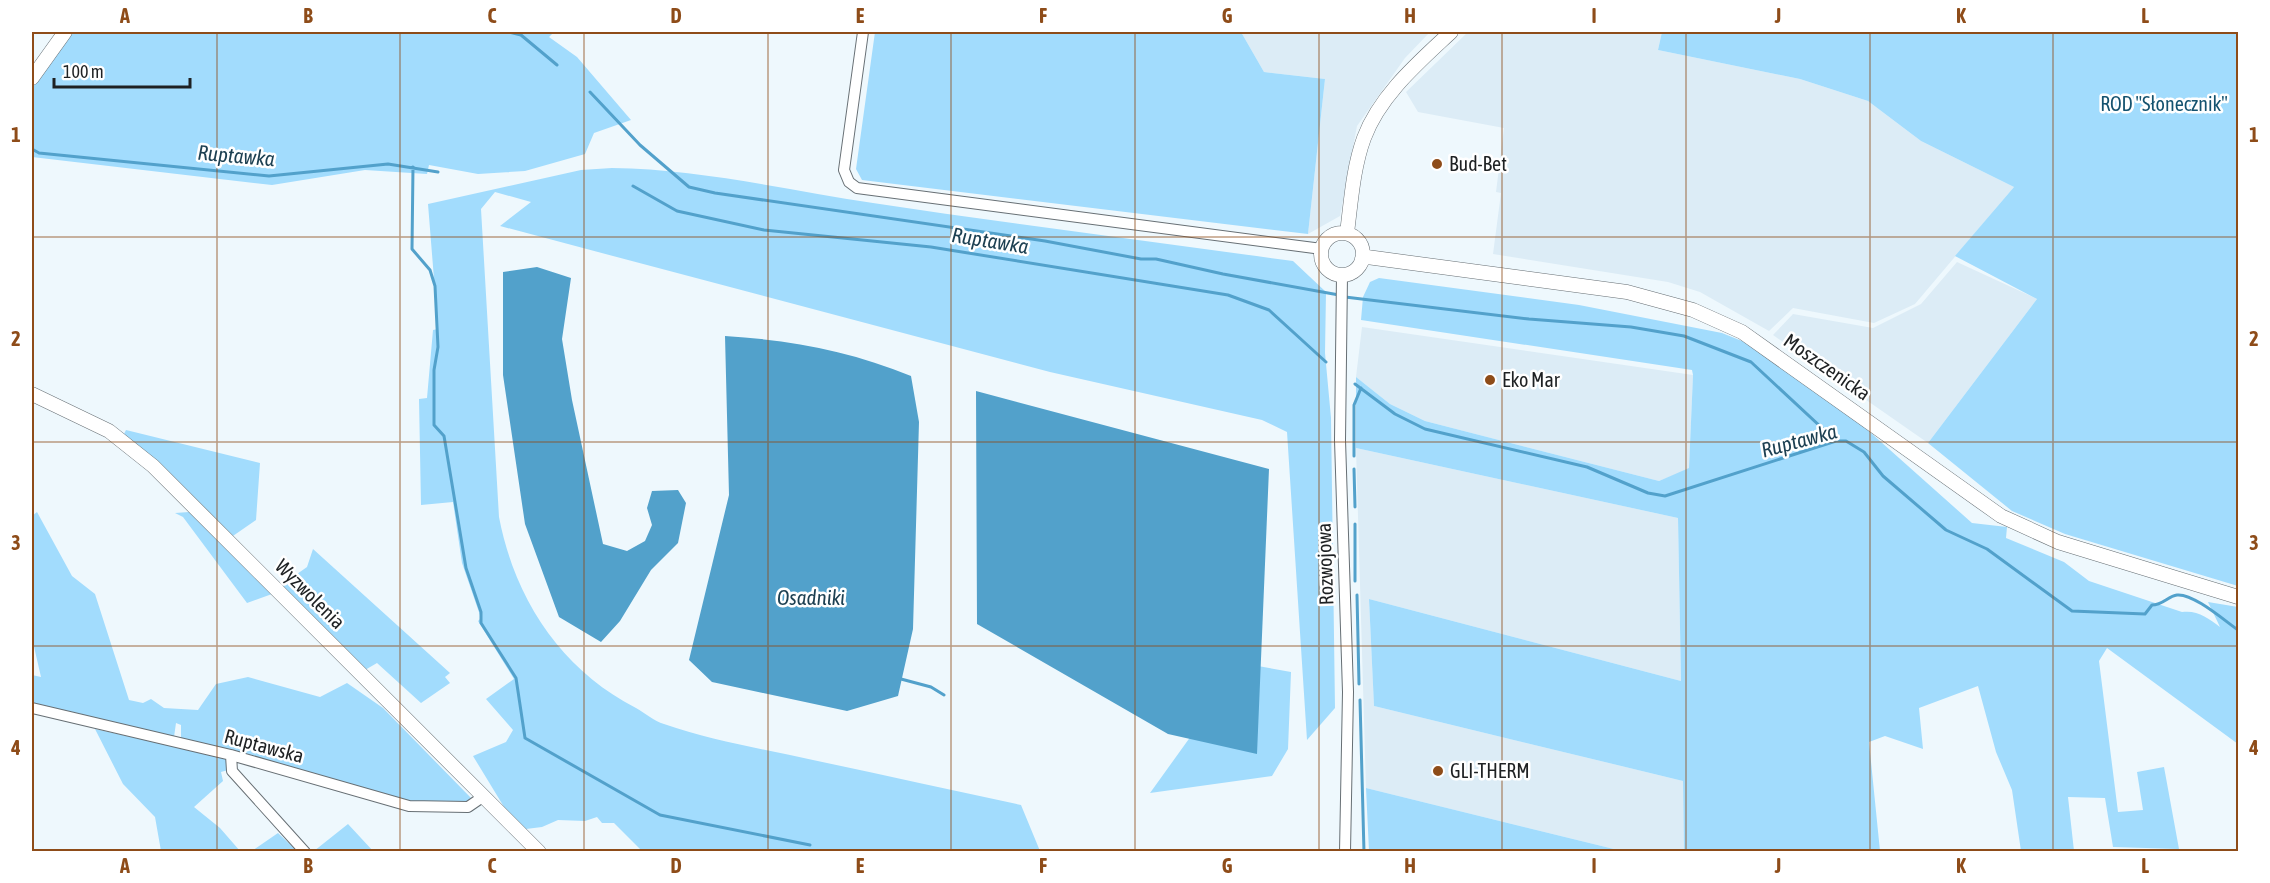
<svg xmlns="http://www.w3.org/2000/svg" width="2270" height="883" font-family="'Asap Condensed',sans-serif">
<rect width="100%" height="100%" fill="#eef8fd"/>
<!-- built -->
<path fill="#dcecf6" d="M1241 32H1430L1405 58 1357 126 1340 216 1308 234 1325 79 1264 72Z
M1468 32H1662L1658 50 1800 79 1868 101 1921 141 2014 187 1915 304 1874 323 1793 308 1769 331 1700 292 1668 282 1493 254 1501 193 1496 192 1504 128 1418 112 1406 92Z
M1957 262 2037 299 1928 443 1773 335 1793 314 1873 328 1921 304Z
M1362 327 1693 375 1689 469 1659 481 1425 421 1390 404 1356 377Z
M1356 448 1678 518 1681 681 1369 599 1374 706 1683 781 1684 851H1622L1366 788Z"/>
<!-- green -->
<path fill="#a2dcfd" d="M73 32H554L549 37 577 57 631 120 594 133 585 154 525 171 478 174 429 165 427 174 365 170 272 185 32 157V86Z
M875 32H1241L1264 72 1325 79 1308 234 862 180 856 169Z
M1662 32H2238V586L2065 534 2012 511 1928 443 2037 299 1955 256 2014 187 1921 141 1868 101 1800 79 1658 50Z
M612 168C699 169 787 190 873 203 1013 224 1153 242 1293 261L1326 292 1325 353 1331 418 1335 708 1307 740 1287 432 1262 420 1050 372 500 226 531 202 495 192 481 209 499 517C515 600 561 669 636 708 645 713 654 721 664 724 712 741 764 749 813 760 883 775 952 790 1021 805L1040 851 643 852 614 823H602L597 817 585 821 558 820 542 827 518 830 473 756 506 742 513 730 486 699 514 679 478 621 481 618 462 563 453 502 421 505 419 399 427 398 433 330 438 329 428 204 581 170Z
M1379 278 1579 305 1722 333 1752 345 1853 417 1972 523 2007 527 2006 538 2064 562 2089 581 2182 612C2198 610 2208 618 2220 627L2208 602 2238 607V744L2107 648 2099 661 2118 812 2143 810 2137 772 2164 767 2179 849 2113 847 2105 798 2068 797 2074 851H2021L2012 790 1996 752 1978 686 1919 708 1923 749 1885 736 1869 742 1880 851H1684L1683 781 1374 706 1369 599 1681 681 1678 518 1356 448V377L1390 404 1425 421 1659 481 1689 468 1693 375 1692 370 1361 320 1363 297 1370 282Z
M126 430 260 463 256 520 230 538 124 434Z
M37 512 72 576 95 594 129 700 143 703 151 699 164 708 198 710 216 684 248 677 320 697 347 683 383 708 471 798 463 804 411 803 181 740V725L176 723 174 737 32 705V675L41 677 32 638V516Z
M189 512 272 594 247 603 183 517 175 513Z
M313 549 450 673 445 677 450 683 421 703 377 663 365 670 280 586 307 567Z
M1258 666 1291 672 1288 749 1272 776 1150 793 1191 736Z
M95 729 227 758 228 770 221 772 223 781 194 807 220 828 240 851H161L155 817 123 784Z
M1366 788 1622 851H1369Z
M348 824 373 851H314Z
M278 833 297 851H252Z"/>
<!-- water -->
<path fill="#52a1cb" d="M537 267 571 278 562 339 572 400 603 544 627 551 645 541 652 525 647 508 652 491 678 490 686 503 678 543 651 570 620 621 601 642 559 617 525 524 503 375V272Z
M725 336C790 340 851 351 911 376L919 422 913 629 898 696 847 711 712 682 689 660 729 495Z
M976 391 1269 469 1257 754 1168 734 977 624Z"/>
<g fill="none" stroke-linecap="round" stroke-linejoin="round">
<!-- stream -->
<path stroke="#52a1cb" stroke-width="3" d="M509 32 521 35 557 65
M590 92 640 145 689 187 715 193 1045 241 1141 259H1156L1223 274 1339 295
M32 149 39 153 269 176 388 164 438 172
M413 167 412 249 430 270 435 286 438 347 434 370V425L444 436 466 568 481 612V623L516 678 525 738 660 815 810 845
M633 186 677 211 764 230 931 247 1228 295 1269 310 1326 362
M1345 297 1529 319 1631 327 1684 336 1751 362 1836 441
M1355 384 1395 414 1425 429 1587 467 1648 493 1665 496 1836 441H1846L1864 452 1883 476 1946 530 1987 549 2072 611 2145 614 2152 605C2163 605 2168 596 2177 595 2193 593 2225 621 2238 630
M1354 456V405L1361 388
M1354 469 1355 507
M1355 524V581
M1357 595 1359 684
M901 679 931 687 944 695
M1360 700 1364 852"/>
<!-- minor casing -->
<g stroke="#676f74" stroke-width="12">
<path id="minor" d="M863 32 844 170 849 182 857 188 1322 249
M1342 275 1340 440 1348 692 1345 852
M32 708 231 755 409 806 468 807 484 796
M231 755 232 771 305 852"/>
</g>
<!-- tertiary casing -->
<g stroke="#676f74" stroke-width="15">
<path id="tertiary" d="M32 78 65 32
M1347 233C1351 202 1353 168 1364 138 1380 95 1419 62 1451 32
M1321 254a21 21 0 1 1 42 0a21 21 0 1 1-42 0Z
M1362 259 1367 257 1627 292 1693 310 1742 332 2001 516 2058 542 2238 597
M32 394 109 431 153 466 539 852"/>
</g>
<!-- minor -->
<use href="#minor" stroke="#fff" stroke-width="10"/>
<!-- tertiary -->
<use href="#tertiary" stroke="#fff" stroke-width="14"/>
</g>
<!-- grid -->
<path fill="none" stroke="#8e4c19" stroke-width="1.5" stroke-opacity="0.55" d="M217 32V852M400 32V852M584 32V852M768 32V852M951 32V852M1135 32V852M1319 32V852M1502 32V852M1686 32V852M1870 32V852M2053 32V852M32 237H2238M32 442H2238M32 646H2238"/>
<!-- markers -->
<g fill="#8e4c19" stroke="#fff" stroke-width="2">
<circle cx="1437" cy="164" r="6"/>
<circle cx="1490" cy="380" r="6"/>
<circle cx="1438" cy="771" r="6"/>
</g>
<g text-anchor="middle" stroke-width="5" stroke-linejoin="round" paint-order="stroke">
<!-- park labels -->
<g font-size="20" fill="#13526f" stroke="#fff">
<text x="2164" y="111">ROD "Słonecznik"</text>
</g>
<!-- poi labels -->
<g font-size="20" fill="#1e2123" stroke="#fff" text-anchor="start">
<text x="1449" y="171">Bud-Bet</text>
<text x="1502" y="387">Eko Mar</text>
<text x="1450" y="778">GLI-THERM</text>
</g>
<!-- street labels -->
<g font-size="20" fill="#1e2123" stroke="#fff">
<text transform="translate(1827 367) rotate(35)" y="7">Moszczenicka</text>
<text transform="translate(1325 564) rotate(-92)" y="7">Rozwojowa</text>
<text transform="translate(310 594) rotate(45)" y="7">Wyzwolenia</text>
<text transform="translate(264 746) rotate(15)" y="7">Ruptawska</text>
</g>
<!-- water labels -->
<g font-size="21" font-style="italic" fill="#1d4052" stroke="#fff">
<text transform="translate(236 156) rotate(5)" y="7">Ruptawka</text>
<text transform="translate(990 241) rotate(9)" y="7">Ruptawka</text>
<text transform="translate(1799 441) rotate(-15)" y="7">Ruptawka</text>
<text x="811" y="605">Osadniki</text>
</g>
</g>
<!-- border -->
<rect width="2270" height="883" fill="none" stroke="#ffffff" stroke-width="66"/>
<!-- scale -->
<path d="M54 78v9h136v-9" fill="none" stroke="#1e2123" stroke-width="3"/>
<text x="63" y="78" font-size="18" fill="#1e2123" stroke="#ffffff" stroke-width="4.5" paint-order="stroke">100 m</text>
<rect x="33" y="33" width="2204" height="817" fill="none" stroke="#8e4c19" stroke-width="2"/>
<g font-size="20" text-anchor="middle" font-weight="bold" fill="#8e4c19">
<text x="125" y="23">A</text>
<text x="308" y="23">B</text>
<text x="492" y="23">C</text>
<text x="676" y="23">D</text>
<text x="860" y="23">E</text>
<text x="1043" y="23">F</text>
<text x="1227" y="23">G</text>
<text x="1410" y="23">H</text>
<text x="1594" y="23">I</text>
<text x="1778" y="23">J</text>
<text x="1961" y="23">K</text>
<text x="2145" y="23">L</text>
<text x="16" y="142">1</text>
<text x="2254" y="142">1</text>
<text x="16" y="346">2</text>
<text x="2254" y="346">2</text>
<text x="16" y="550">3</text>
<text x="2254" y="550">3</text>
<text x="16" y="755">4</text>
<text x="2254" y="755">4</text>
<text x="125" y="873">A</text>
<text x="308" y="873">B</text>
<text x="492" y="873">C</text>
<text x="676" y="873">D</text>
<text x="860" y="873">E</text>
<text x="1043" y="873">F</text>
<text x="1227" y="873">G</text>
<text x="1410" y="873">H</text>
<text x="1594" y="873">I</text>
<text x="1778" y="873">J</text>
<text x="1961" y="873">K</text>
<text x="2145" y="873">L</text>
</g>
</svg>
